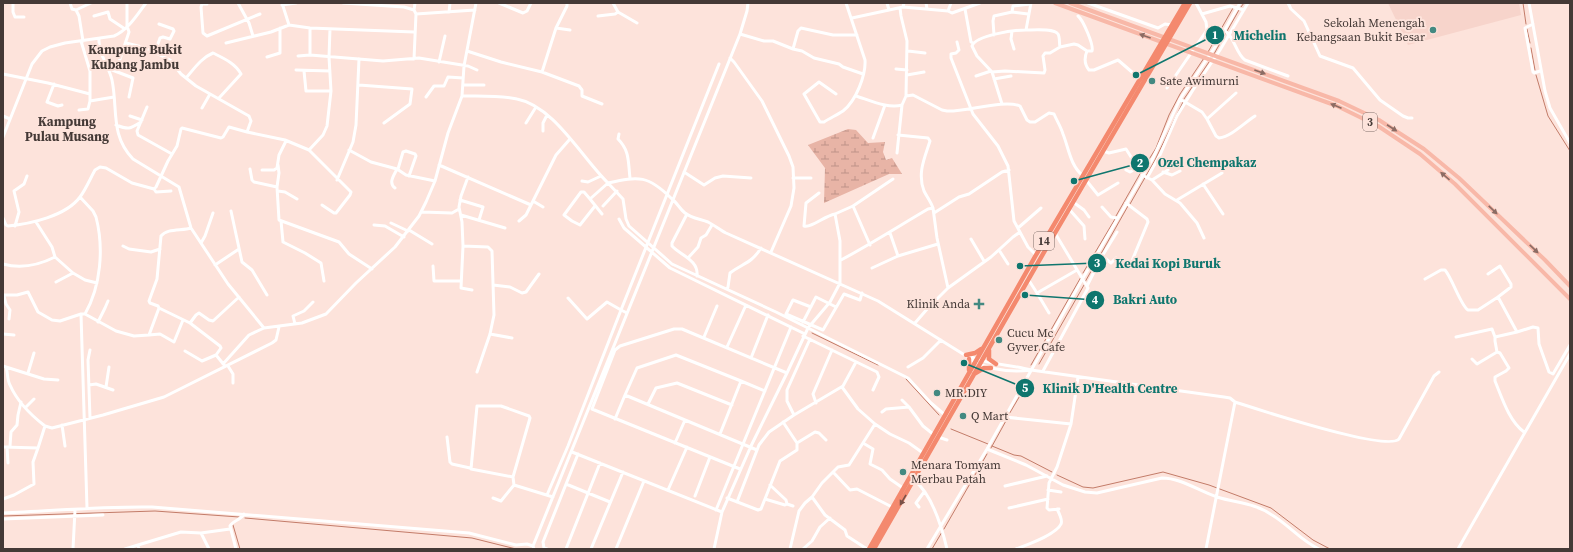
<svg xmlns="http://www.w3.org/2000/svg" width="1573" height="552" font-family="'Source Serif 4',serif">
<defs>
<pattern id="wetland-marsh" width="20" height="14" patternUnits="userSpaceOnUse"><rect width="20" height="14" fill="#e8b4a6"/><path d="M1 5h8M5 5V1M11 12h8M15 12V8" fill="none" stroke="#be9388"/></pattern>
</defs>
<rect width="100%" height="100%" fill="#fde3db"/>
<!-- built -->
<path fill="#f7d4cb" d="M1388 3H1519L1521 15 1408 45Z"/>
<!-- wetland -->
<path fill="url(#wetland-marsh)" d="M848 129 856 130 868 143 885 142 883 152 886 160 892 158 902 174H889L824 203 825 168 808 145Z"/>
<g fill="none" stroke-linecap="round" stroke-linejoin="round">
<!-- stream -->
<path stroke="#c37c69" stroke-width="1" d="M1523 3 1526 24
M1241 7 1244 3
M1527 29 1530 43
M1531 48 1535 70
M1208 52 1233 8
M1214 54 1239 10
M1536 75 1548 116 1570 151
M1184 99 1209 62
M1143 169 1156 148 1169 115 1180 94 1204 58
M1130 204 1155 160 1183 102
M1116 216 1141 172
M1083 273 1115 219
M1085 282 1128 206
M812 333 878 365
M1039 364 1084 285
M1031 365 1081 277
M906 379 939 415
M1008 416 1028 382
M951 429 988 444
M992 446 1014 455 1021 456 1052 472
M991 448 1007 419
M1057 475 1083 487 1093 488 1163 472 1209 485 1271 508 1313 540 1330 549
M3 516 155 511 239 517
M245 518 472 538 516 549
M233 525 240 549
M944 529 987 454
M932 549 942 532"/>
<!-- minor -->
<path stroke="#fff" stroke-width="3" d="M13 3V12L15 17H24
M70 3 72 9 76 10
M238 3 249 23 253 36
M282 3 289 25
M343 3 404 7 414 10 416 14 414 59
M499 3 523 13 527 11 531 3
M887 3 889 10
M926 3 927 9
M1088 3 1158 28 1165 24 1172 25
M1288 3 1291 9 1304 21 1320 56 1353 68 1380 100 1403 116 1408 118H1412
M1529 3 1545 91 1550 108 1570 143
M207 4H202L201 7 203 33 207 36 260 14
M282 5 296 3
M903 7 948 11 952 13 980 3
M900 8 901 16 907 41 906 96
M965 9 971 42 973 43
M414 10 415 3
M948 11 951 3
M449 12 450 3
M618 12 637 23
M1012 12 1013 6 1030 4
M416 14 475 10
M1202 14 1230 6 1244 10
M94 16 108 12 110 19 125 29
M598 16 615 14 618 12 613 3
M852 18 903 7 904 3
M1533 24 1525 28 1533 72 1534 73 1540 71
M556 28 567 6V3
M1026 30C1033 30 1054 28 1058 34 1060 37 1059 43 1060 47
M1224 30C1235 37 1235 52 1245 60L1288 76
M1012 31 1011 39 1014 49
M740 34 764 41H773L793 49 798 31 801 28 833 35H857
M994 35 993 21 994 16 1012 12 1028 14
M99 39C98 54 109 66 112 80 118 109 110 135 133 159L179 187 191 228 228 284 264 328 302 323 326 314 356 283 395 247 419 216 426 202 435 181 448 133 462 96 464 66 476 3
M81 41 90 71V101L114 97
M83 41 79 16 76 10 91 3
M957 42 959 50 956 53 951 54V58L973 114 998 146 1008 166 1014 221 1028 247 1036 255
M126 43 146 48 170 60 181 74 196 86 249 116 251 121 247 132 285 140 309 150 351 192 350 195 336 213H334L322 205
M226 43 271 32 289 25 310 28 414 32
M793 49 802 51 814 58 839 64 843 67 863 74
M467 51 501 62 542 72 556 28 570 30
M908 51 925 53
M1087 51C1084 58 1085 65 1089 70H1094L1118 60 1140 79
M155 52 160 38 163 37 170 39 174 31 173 29 159 24
M310 55V28
M298 56 310 55 383 61 419 58 468 66 477 70
M267 57 280 53V28
M730 58 734 62 762 101 789 156 793 167 794 188 791 206 771 252
M439 62 445 36
M107 68 133 78 129 97
M896 69 907 70
M296 70 330 71
M116 71 129 32 127 26V3
M304 71 306 91H331
M542 72 579 86 582 90V96L602 104
M992 72 1005 71 1044 73 1045 70 1043 56 1045 53H1050L1060 47 1074 44 1078 45 1087 51H1092C1094 45 1083 20 1078 16
M3 74 48 83 90 94
M907 75 924 72
M976 76 991 71
M186 78C194 69 201 58 213 53 223 58 235 63 241 74L219 98
M994 79 1011 76
M54 84 47 102 58 106 62 105
M359 85 412 89 410 104 384 123
M463 85H484
M1167 88 1207 30 1206 22 1196 3
M836 94 819 82 804 94 820 122H824C830 118 837 115 843 111 856 101 866 75 865 60L846 3
M462 96C480 96 499 95 517 99 554 106 582 158 608 183 639 176 648 175 672 199 677 203 680 209 685 213 691 218 700 219 708 222 714 225 720 230 726 233L878 301 963 354C980 369 1009 373 1031 370
M856 96C869 100 888 109 902 105
M426 97 434 86H444L448 77 463 78
M1180 99 1202 112 1207 119 1236 93
M1002 104 992 72 977 56 972 46C976 35 1015 30 1026 30L1031 3
M147 107 137 131 138 135 172 154
M202 108 210 94
M79 110 88 109 90 101
M3 116 10 119
M130 116 142 120
M1207 119 1216 136 1219 138C1232 136 1244 123 1255 116
M526 123 536 107
M116 125C129 130 130 129 141 122
M543 131V123L547 115
M619 134 618 139C630 151 628 162 630 178
M898 135 928 138 930 141C925 157 917 173 924 191 927 197 931 202 933 208
M3 137 32 64 42 51 50 47 65 43 114 36C128 30 137 15 146 3
M873 138 885 105
M309 150 323 135 327 126 331 91 329 57 330 29
M349 150 371 162 397 169 406 175 435 181
M1103 151 1109 153 1126 149 1138 168 1144 172
M897 153 902 105 906 96 913 95 942 110 947 111C966 112 1004 99 1020 106L1027 120 1030 122H1035L1049 113 1054 114C1057 121 1061 127 1063 134 1069 149 1070 165 1083 176
M278 165 279 173 277 187 279 220 339 242 349 254 372 269
M439 165 531 205 556 155 570 139
M250 169 252 180 254 182 277 187
M398 169 403 152 406 151 415 154 416 156 409 176
M262 170H274L277 168 279 155 286 141
M1126 170 1130 172 1138 168
M684 172 704 185 715 178 723 176 751 178
M1163 172 1172 175 1180 171
M1142 175 1152 180 1165 194 1180 203 1197 223 1204 238
M468 177 461 196 459 207 462 222 463 246 488 247 492 251 494 315 490 334 477 372
M793 178H811
M1147 178 1160 155 1177 116 1193 90 1220 50 1248 3
M337 180 353 142 356 125 359 59
M1086 180 1098 195 1118 183
M1152 180 1168 170
M582 181 588 182 601 176
M1203 184 1223 214
M395 188C388 183 394 175 397 169
M154 189 156 192 171 191
M278 191 285 192 297 199
M80 197 93 211 96 217C104 248 101 286 85 314
M590 199 602 214
M460 200 483 207 479 220
M1177 200 1222 173
M533 201 543 207
M1073 202 1084 210 1089 217
M1126 203 1147 219 1148 222 1129 268
M595 206 580 225 572 221 564 215 581 192H584L590 199 608 183 623 199 626 219 629 226 672 264 776 312 908 378 931 403 945 415
M603 206 617 191
M853 206 893 179
M1102 207 1111 217 1117 218
M1069 209 1084 226 1085 239
M231 211 242 262 252 270 267 295
M422 212 452 213 459 209
M934 213 959 197 969 194 1002 172 1009 170
M687 214 672 243V246C680 255 699 260 697 276
M835 214 853 206 870 245
M461 215 505 228
M3 218 6 225 8 226C30 224 66 216 80 197 86 189 90 179 95 170L100 167 106 168 132 183 154 189 156 187 168 161 177 146 181 129 182 128 221 138 223 137 229 127 247 132
M619 219 624 228 670 268 805 334
M281 221 283 242 305 253 321 263 324 281
M519 221 526 215 531 205
M36 222 52 247 55 257 73 273
M391 223 408 231
M374 225 385 226 404 237
M15 226 19 212 14 191 24 184 27 176
M1018 228 1041 208
M409 230 432 244
M890 233 898 256
M971 239 984 261
M201 243 205 236 213 213
M123 246 129 249 151 252 160 249
M463 246 461 288 472 290
M999 250 1008 264
M1102 256 1111 263 1116 258
M688 258 698 247 701 238 706 235 712 225
M841 260C871 244 899 226 928 209L933 208 937 238 948 288
M3 264C21 269 39 265 55 257
M215 265 239 249
M433 266 434 281H461
M872 268 898 256 938 244
M1488 274 1500 266 1511 284V287L1498 297 1517 332 1533 327 1538 328 1539 344 1549 372 1553 374 1570 345
M1028 279 1037 293 1077 270
M1425 279 1441 270H1445C1452 278 1461 306 1468 310H1478L1498 297
M56 282 73 273 85 280 97 283
M493 285 510 287 522 293 526 292 539 274
M1087 286 1101 258 1117 232
M727 289 728 287 730 273C743 263 751 264 761 248
M1037 293 1049 313
M3 295H17L28 292 38 312 52 320 60 321 81 314H85L116 331 134 336 149 335 159 308 158 306 150 303 149 301 157 279 161 236C167 228 182 231 191 228
M4 296 6 304 10 310 9 319
M568 298 587 319 607 302 621 310 719 64
M811 307 793 300 786 314 823 330 844 294 860 300 862 293
M159 308 190 323 220 346 221 348 216 355 225 366
M81 314 87 508
M98 322 105 308 108 301
M803 322 816 297 836 307
M190 323 196 315 199 313 209 320 213 321 239 297
M915 323 928 308 948 288 991 257 1013 237 1020 232
M295 324 293 316 304 311 313 302
M3 334 14 335
M490 334 512 338
M149 335 160 334 174 342 183 320
M803 336 877 372 879 377 873 390
M704 337 717 306
M1456 337 1492 329 1495 337 1517 332
M1495 337V341L1497 352
M727 347 746 305
M90 350 88 360 90 418
M185 351 202 361 216 355
M967 355C987 365 1009 364 1031 370L1224 397 1230 398 1235 402 1206 549
M751 358 768 315
M1472 359 1477 364 1497 352 1500 353 1509 368 1506 371 1495 377V381C1502 398 1509 421 1524 432
M223 364 249 335 264 328
M3 366 6 367C8 373 7 380 10 385 17 401 32 416 45 426L38 448 3 447
M228 366 233 374V383
M6 367 44 379 58 380
M908 367 923 358 941 340
M1043 371 1088 288 1055 233
M28 373 34 353
M89 385 96 384 113 390
M106 387 109 367
M842 387 858 409 875 424 890 434 909 443 923 453
M625 395 637 368 676 355 741 381
M902 400 909 407
M1235 402C1257 409 1387 452 1399 439L1434 376 1439 372
M816 403 813 394 832 350
M648 404 656 388 677 383 732 405
M26 407 34 399
M882 412 886 409 909 407 923 426 933 434
M794 415 787 401V390L810 339
M1005 417 1071 424
M615 419 625 395 757 450
M62 425 65 446
M45 426 52 428 103 415 164 397 272 343 276 340 279 327
M720 434 741 381 765 391
M447 437 450 462 452 464 470 468
M938 437 947 440
M675 443 685 420
M797 443 815 432 819 433 826 440
M863 443 873 449 870 464 882 470 890 479 903 488
M10 446 11 432 17 425 18 415 21 402
M7 447 8 463
M987 449 1026 465 1063 485 1085 492 1097 493 1162 478C1181 478 1199 491 1217 497 1236 503 1255 503 1272 515 1289 525 1301 541 1319 549
M572 452 722 512
M965 462 974 471
M740 469 592 409 615 350 620 346 674 329H682L787 373
M833 472 850 490 857 489 892 507
M914 480C932 494 942 528 947 549
M566 484 610 502
M514 485 553 497
M1005 486 1047 476
M668 490 687 447
M1048 490 1061 492
M547 495 568 446 621 310 627 313
M695 496 710 457
M812 497 822 483 838 467 849 465 875 424
M493 498 501 501 514 485 513 477 530 418 529 416 501 406H477L471 469 513 477
M727 498 758 510 761 509 780 461 797 450V443L783 422
M3 499 14 495 34 484 33 462 38 448
M765 499 785 505 787 504 786 500 770 485
M737 502 759 445 769 432 794 415 843 386 856 362
M787 504 793 506
M919 507 916 503 924 492
M1009 508 1048 499
M1059 509 1049 510 1047 508 1049 483 1057 467 1071 424 1078 377
M716 510 791 327
M3 513C53 511 103 506 152 507L469 533 516 545 527 544 533 546 534 549
M3 519 103 515
M201 533 209 549
M533 546 740 34 747 11 748 3
M73 549 75 510
M125 549 138 545
M139 549 138 545 181 532 201 533 230 529
M236 549 230 526C233 520 240 521 244 514
M547 549 544 548 543 542 578 454
M566 549 600 463
M591 549 623 472
M616 549 644 481
M714 549 722 512 751 446 787 373 808 328 830 302 840 283V241L835 214C824 216 812 228 804 226L806 203 819 193
M790 549 799 511 805 503 812 497 825 515 845 530 847 536 867 549
M803 549 812 541 820 527 830 518
M927 549 987 449 1083 278 1153 158 1180 99 1215 47 1240 3
M1016 549C1026 545 1056 535 1061 524 1063 520 1059 513 1057 509
M1458 549 1570 354"/>
<!-- major -->
<path stroke="#f8b8a8" stroke-width="4" d="M1055 3 1337 106 1378 126 1420 154 1455 184 1570 299
M1070 3 1339 101 1379 120 1424 149 1459 178 1545 260 1570 286"/>
<!-- highway -->
<path stroke="#f4896e" stroke-width="4.5" d="M989 350V359L996 364
M966 355 975 353 981 349
M969 370V359
M974 374 984 368H991
M869 549 1036 255 1185 3
M874 549 1055 233 1190 3"/>
</g>
<!-- one-way arrows -->
<defs><path id="oneway-solid" d="M-6-.8H1V-3.2L6.5 0L1 3.2V.8H-6Z"/></defs>
<g fill="#8c6c64">
<use href="#oneway-solid" transform="translate(1145 36) rotate(-160)"/>
<use href="#oneway-solid" transform="translate(1260 72) rotate(20)"/>
<use href="#oneway-solid" transform="translate(1336 106) rotate(-157)"/>
<use href="#oneway-solid" transform="translate(1392 128) rotate(33)"/>
<use href="#oneway-solid" transform="translate(1445 176) rotate(-139)"/>
<use href="#oneway-solid" transform="translate(1493 210) rotate(44)"/>
<use href="#oneway-solid" transform="translate(1534 249) rotate(44)"/>
</g>
<use fill="#795147" href="#oneway-solid" transform="translate(903 500) rotate(120)"/>
<!-- markers -->
<g fill="#438981" stroke="#fde3db" stroke-width="1.5">
<circle cx="1433" cy="30" r="4"/>
<circle cx="1152" cy="81" r="4"/>
<path d="M977 298h4v4h4v4h-4v4h-4v-4h-4v-4h4z"/>
<circle cx="999" cy="340" r="4"/>
<circle cx="937" cy="393" r="4"/>
<circle cx="963" cy="416" r="4"/>
<circle cx="903" cy="472" r="4"/>
</g>
<g text-anchor="middle" stroke-width="4" stroke-linejoin="round" paint-order="stroke">
<!-- shield labels -->
<g fill="#fde3db" stroke="#7c6c68" stroke-width="1">
<rect x="1363" y="113" width="14" height="18" rx="3"/>
<rect x="1034" y="232" width="20" height="18" rx="3"/>
</g>
<g font-size="11" font-weight="bold" fill="#443936">
<text x="1370" y="126">3</text>
<text x="1044" y="245">14</text>
</g>
<!-- poi labels -->
<g font-size="12" fill="#443936" stroke="#fde3db" text-anchor="start">
<text x="1425" y="27" text-anchor="end">Sekolah Menengah<tspan x="1425" dy="14">Kebangsaan Bukit Besar</tspan></text>
<text x="1160" y="85">Sate Awimurni</text>
<text x="970" y="308" text-anchor="end">Klinik Anda</text>
<text x="1007" y="337">Cucu Mc<tspan x="1007" dy="14">Gyver Cafe</tspan></text>
<text x="945" y="397">MR.DIY</text>
<text x="971" y="420">Q Mart</text>
<text x="911" y="469">Menara Tomyam<tspan x="911" dy="14">Merbau Patah</tspan></text>
</g>
<!-- neighbourhood labels -->
<g font-size="13" font-weight="bold" fill="#443936" stroke="#fde3db">
<text x="135" y="54">Kampung Bukit<tspan x="135" dy="15">Kubang Jambu</tspan></text>
<text x="67" y="126">Kampung<tspan x="67" dy="15">Pulau Musang</tspan></text>
</g>
</g>
<!-- callouts -->
<path fill="none" stroke="#0f766e" stroke-width="1.5" d="M1136 75L1215 35M1074 181L1140 163M1020 266L1097 263M1025 295L1095 300M964 363L1025 388"/>
<g fill="#0f766e" stroke="#fde3db" stroke-width="1.5">
<circle cx="1136" cy="75" r="4"/>
<circle cx="1074" cy="181" r="4"/>
<circle cx="1020" cy="266" r="4"/>
<circle cx="1025" cy="295" r="4"/>
<circle cx="964" cy="363" r="4"/>
<circle cx="1215" cy="35" r="10"/>
<circle cx="1140" cy="163" r="10"/>
<circle cx="1097" cy="263" r="10"/>
<circle cx="1095" cy="300" r="10"/>
<circle cx="1025" cy="388" r="10"/>
</g>
<g font-size="12" text-anchor="middle" font-weight="bold" fill="#fff">
<text x="1215" y="39">1</text>
<text x="1140" y="167">2</text>
<text x="1097" y="267">3</text>
<text x="1095" y="304">4</text>
<text x="1025" y="392">5</text>
</g>
<g font-size="13" text-anchor="middle" font-weight="bold" fill="#0f766e" stroke="#fde3db" stroke-width="4" stroke-linejoin="round" paint-order="stroke">
<text x="1260" y="40">Michelin</text>
<text x="1207" y="167">Ozel Chempakaz</text>
<text x="1168" y="268">Kedai Kopi Buruk</text>
<text x="1145" y="304">Bakri Auto</text>
<text x="1110" y="393">Klinik D'Health Centre</text>
</g>
<!-- border -->
<rect width="1573" height="552" fill="none" stroke="#443936" stroke-width="8"/>
</svg>
